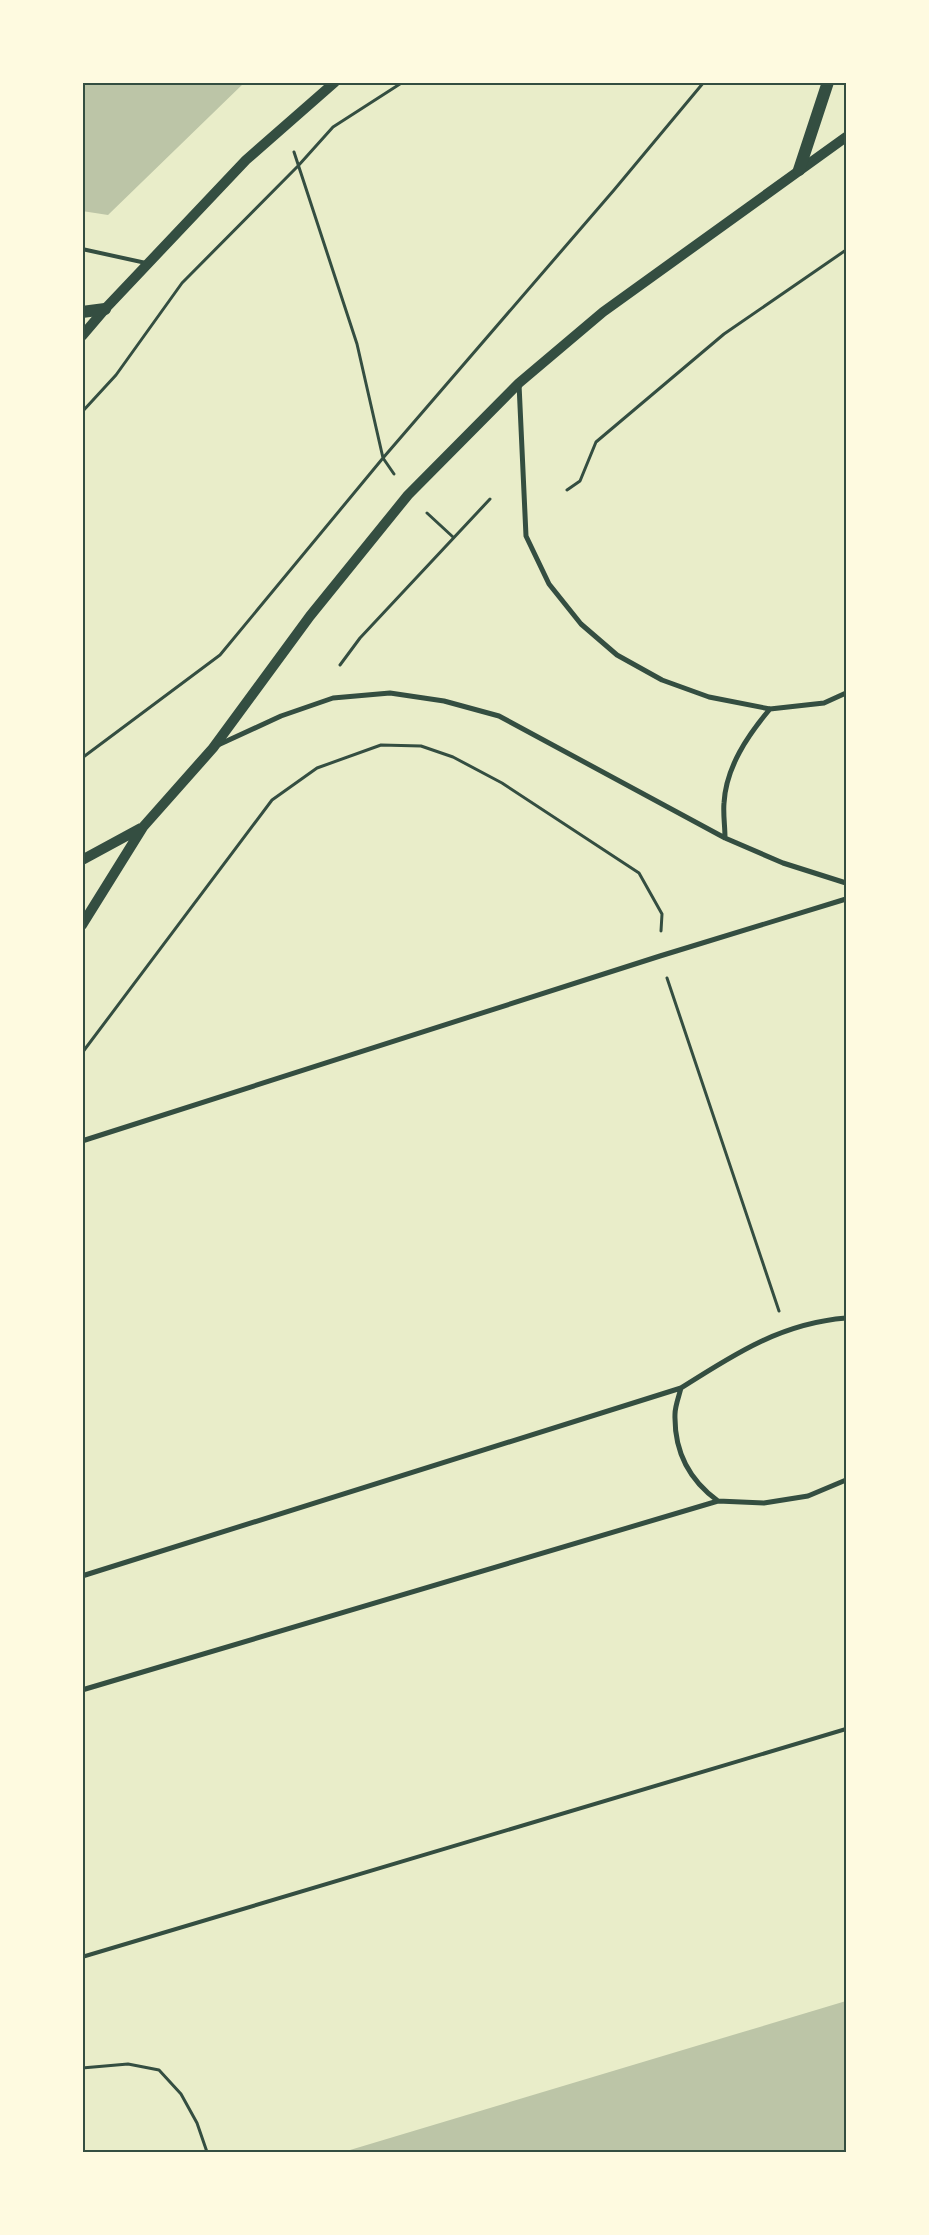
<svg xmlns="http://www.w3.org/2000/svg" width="929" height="2235" font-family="Poppins,sans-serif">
<rect width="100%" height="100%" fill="#e9edc9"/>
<!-- building -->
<path fill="#bcc5a7" d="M82 82H245L108 215 82 211Z
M846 2001V2152H351L350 2150Z"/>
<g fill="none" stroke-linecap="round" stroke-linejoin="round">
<!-- path -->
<path stroke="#344e41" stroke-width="3" d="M294 152 357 344 383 458 394 474
M82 412 116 375 182 283 298 166 333 127 403 82
M567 490 580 481 596 442 724 334 846 250
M427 513 453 537
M340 665 360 638 490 499
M82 758 220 655 383 458 614 190 704 82
M667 978 779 1311
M82 1053 272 800 317 768 381 745 421 746 453 757 502 783 639 873 662 914 661 931
M82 2068 128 2064 159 2070 181 2094 197 2123 207 2152"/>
<!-- service -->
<path stroke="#344e41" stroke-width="4" d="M82 249 146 263
M82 1957 846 1729"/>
<!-- minor -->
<path stroke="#344e41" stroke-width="5" d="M519 384 526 536 549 584 581 624 617 655 662 680 709 697 770 709 824 703 846 693
M218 745 281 716 333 698 390 693 444 701 499 716 725 838 783 863 846 883
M725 838C725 826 723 814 724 803 726 767 748 735 770 709
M82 1141 660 956 846 899
M681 1388C679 1396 675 1406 675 1414 674 1451 689 1480 718 1501
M82 1576 681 1388C734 1354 782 1323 846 1318
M82 1690 718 1501 764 1503 808 1496 846 1480"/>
<!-- secondary -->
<path stroke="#344e41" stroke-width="10" d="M82 336 105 309 246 160 335 82
M82 860 141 828
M82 925 143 827 213 748 310 616 408 495 519 383 603 312 846 137"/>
<!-- primary -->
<path stroke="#344e41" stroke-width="12" d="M799 170 828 82
M82 312 105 309"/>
</g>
<!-- border -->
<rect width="929" height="2235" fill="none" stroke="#fefae0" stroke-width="168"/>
<rect x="84" y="84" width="761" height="2067" fill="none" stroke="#344e41" stroke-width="2"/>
</svg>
